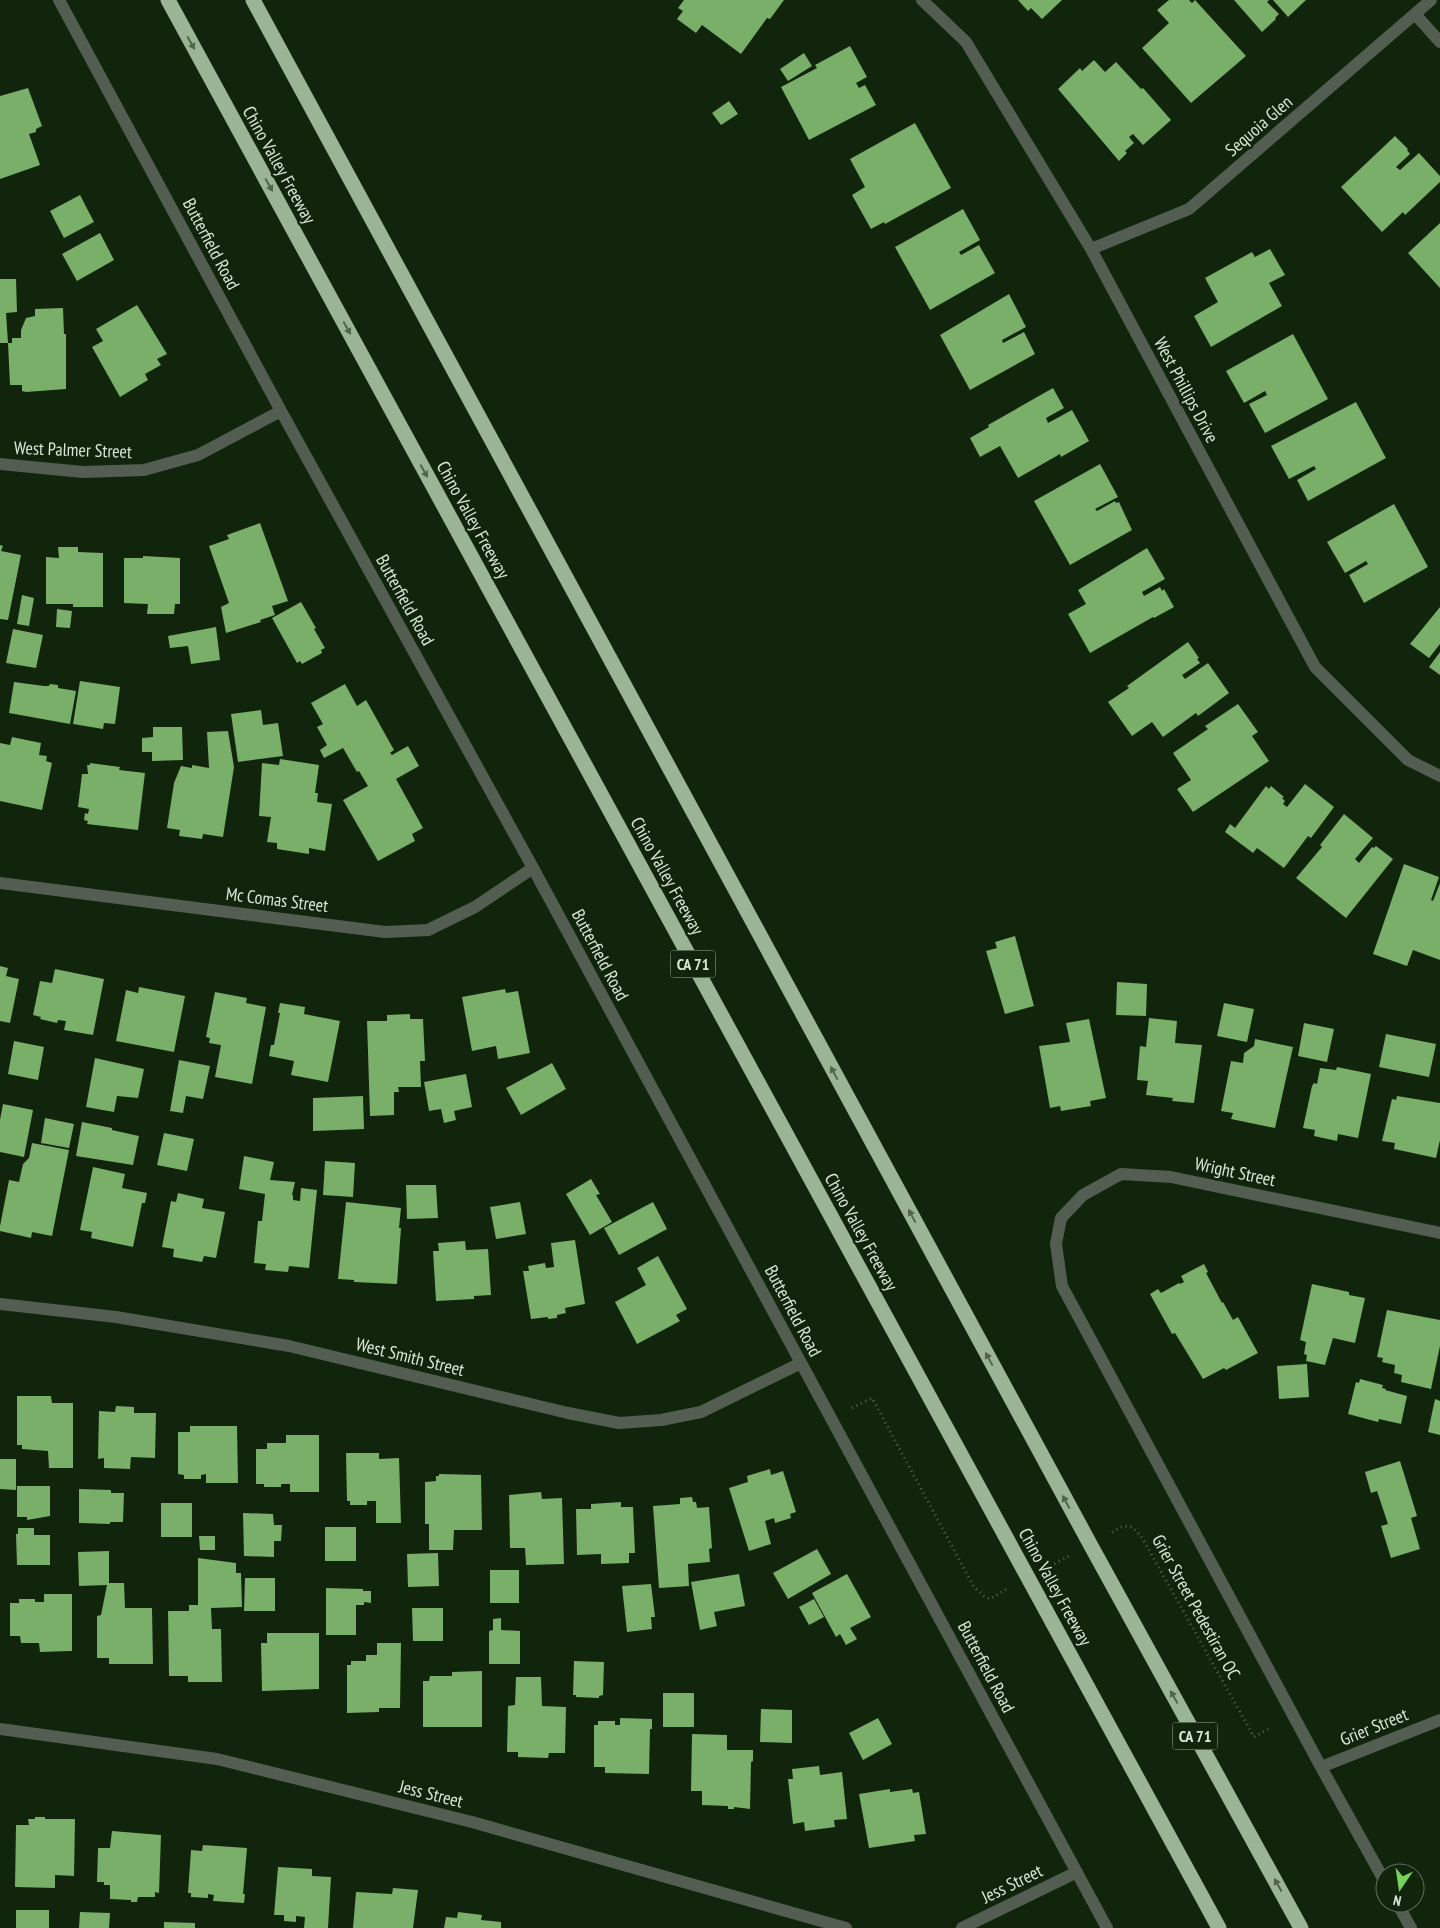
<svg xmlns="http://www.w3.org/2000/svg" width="1440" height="1928" font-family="'PT Sans Narrow',sans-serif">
<rect width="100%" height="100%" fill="#11240c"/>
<!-- building -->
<path fill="#79af69" d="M684 0H784L770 19 767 18 741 54 702 25 696 33 677 19 683 11 678 8Z
M1018 0H1062L1042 19 1031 8 1028 11Z
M1169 0H1189L1192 3 1195 0 1246 56 1191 103 1142 48 1169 23 1157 10Z
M1234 0H1269L1267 2 1279 14 1275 18 1276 19 1262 32Z
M1273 0H1306L1288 17Z
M850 46 867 77 856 83 859 88 865 85 876 105 809 140 781 87 817 68 815 65Z
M804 53 812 66 788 81 780 69Z
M1094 60 1105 72 1116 62 1141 89 1143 88 1171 120 1143 145 1133 134 1129 137 1134 143 1125 151 1127 153 1119 161 1058 89 1080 68 1082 71Z
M28 88 42 126 36 129V132L29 134 40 165 0 179V96Z
M729 101 738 114 721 125 712 113Z
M915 123 951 188 885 224 884 222 871 229 852 195 865 187 850 159Z
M1395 136 1408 149 1407 150 1410 154 1396 167 1400 170 1419 153 1440 176V182L1405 215 1403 212 1382 232 1341 187Z
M80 195 94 222 64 238 50 211Z
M963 209 980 240 959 252 961 255 979 245 995 273 930 310 895 247Z
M1440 223V288L1408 253Z
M100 233 114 260 77 281 62 254Z
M1270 249 1285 275 1269 283 1282 306 1211 347 1194 316 1218 302 1205 278 1252 252 1255 257Z
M0 279H16L17 312 6 313 8 343H0Z
M1009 294 1026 327 1002 340 1003 343 1024 332 1035 354 970 390 940 335Z
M137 305 167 354 157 359 161 365 145 374 148 380 120 397 92 347 103 341 96 329Z
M63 308 64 334H66V389L26 392 22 391V385H10L8 343H12V338H21V330L26 318 35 316V309Z
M1293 334 1328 399 1265 433 1249 404 1267 395 1265 391 1244 403 1226 371Z
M1053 388 1064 408 1046 418 1048 423 1072 410 1089 441 1061 457 1060 454 1018 478 1000 446 980 457 970 438 989 427 988 425Z
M1356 402 1386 458 1308 501 1297 480 1316 469 1314 466 1289 479 1271 446Z
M1100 464 1118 497 1095 509 1097 511 1115 501 1116 503 1119 502 1132 530 1070 565 1034 501Z
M1394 504 1428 567 1364 603 1349 575 1368 564 1366 561 1345 573 1327 542Z
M260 523 288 601 272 606 275 615 260 620 261 622 226 633 221 607 229 603 209 546 229 539 227 535Z
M0 545 3 546 1 551 21 555 8 620 0 619Z
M58 547H78V552L103 553V607H73V604H46V557L59 558Z
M1147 548 1165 579 1142 592 1144 596 1160 587 1162 591 1164 589 1174 607 1154 618 1153 617 1090 653 1068 614 1086 604 1078 590Z
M143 556 180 558V604H175L174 614H147L148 604 124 603V558H143Z
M22 595 34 598 29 626 17 624Z
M301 602 316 628 314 629 325 648 321 650 322 653 302 664 300 661 297 663 272 618Z
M1440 607V644L1429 658 1410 644Z
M57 609 72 611 70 628 56 627Z
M216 627 220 660 191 664 188 646 170 648 168 636Z
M13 629 43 635 36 668 6 663Z
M1188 642 1199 658 1197 659 1200 663 1182 675 1185 679 1208 663 1229 693 1198 716 1196 713 1163 737 1152 722 1132 736 1108 702 1129 688 1127 686Z
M1440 652V675L1429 667Z
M80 681 120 687 115 724 104 723 103 729 73 724Z
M14 682 44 686H49L50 684 58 685V688L76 691 70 724 9 713Z
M345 684 357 706 366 700 394 750 390 753 392 755 408 746 419 766 396 779 423 828 412 834 415 841 378 861 343 800 368 786 359 771 357 772 343 748 324 758 320 750 327 745 317 727 323 724 311 703Z
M1238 704 1258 732 1252 736 1269 761 1193 812 1177 789 1191 780 1173 753 1208 729 1205 726Z
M261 710 263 725 278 723 283 756 238 762 231 714Z
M153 727H182L183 760 152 761V752H142V738L153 737Z
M228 731 234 767 223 837 203 834 202 839 179 836 180 830 167 828 174 783 181 766 192 768V765L209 768 207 732Z
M12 737 41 743 39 755 47 756 46 761 52 763 42 810 0 801V743L10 745Z
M280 759 319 765 315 793H318L317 802 332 804 325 851 309 848V854L277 849V843L267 842 271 817 259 816 262 763 279 765Z
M90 763 120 767 119 770 145 773 138 830 87 824 88 821 84 820 85 813 88 814 89 809 78 807 82 774H88L87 765H90Z
M1305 784 1334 807 1311 838 1308 836 1284 868 1257 848 1253 853 1225 832 1230 824 1235 828 1266 786 1269 789 1271 786 1284 797 1282 798 1285 801 1283 804 1287 807Z
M1344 814 1373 838 1355 859 1359 863 1372 847 1374 848 1376 846 1393 859 1346 918 1296 878 1322 847 1320 845Z
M1404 864 1439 877 1431 900 1433 901 1440 883V960L1413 950 1407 966 1373 954Z
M1015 936 1034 1006 1005 1014 986 951 997 948 995 942Z
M0 966 8 968 6 976 19 979 10 1023 0 1021Z
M55 969 104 979 93 1035 64 1030 66 1021 58 1020 57 1023 40 1019 41 1017 33 1015 40 981 52 983Z
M1117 982 1147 984 1146 1016 1116 1015Z
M139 987 185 996 174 1052 116 1041 126 990 138 993Z
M505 989 506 993 518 991 530 1053 498 1059 496 1046 472 1051 462 997Z
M215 992 247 998 246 1003 266 1007 252 1084 215 1077 221 1045 209 1043 210 1038 206 1037Z
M280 1003 305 1007 304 1014 340 1021 328 1082 291 1075 294 1061 269 1056 271 1045H274L280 1013H278Z
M1224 1003 1254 1009 1247 1042 1217 1036Z
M410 1014V1019H423L425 1061H420L421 1087H398L399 1092H394V1115L370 1116 367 1021H387V1015Z
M1149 1018 1177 1021 1175 1043 1202 1045 1194 1103 1172 1101 1173 1098 1146 1095 1148 1081 1137 1080 1140 1046 1146 1047Z
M1089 1019 1106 1098 1090 1101 1091 1106 1061 1111 1060 1106 1050 1108 1039 1046 1070 1042 1066 1023Z
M1304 1023 1334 1029 1327 1062 1298 1056Z
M1386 1034 1436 1044 1429 1077 1379 1067Z
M1255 1039 1293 1047 1275 1128 1231 1119 1233 1113 1221 1111 1231 1061 1243 1063 1244 1053 1254 1046Z
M14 1041 44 1047 38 1080 8 1074Z
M95 1058 144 1069 138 1098 117 1096 114 1112 86 1107Z
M179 1060 210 1066 203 1099 186 1096 183 1113 170 1111Z
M552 1063 566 1089 521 1115 506 1088Z
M1337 1067 1371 1074 1358 1138 1338 1134 1337 1141 1314 1136 1315 1130 1303 1128 1312 1086 1314 1083 1317 1084 1320 1068 1336 1070Z
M466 1074 472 1107 454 1111 456 1120 444 1123 441 1109 429 1111 424 1082Z
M363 1096 364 1129 313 1131V1098Z
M1397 1096 1440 1103V1140L1436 1158 1394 1149 1395 1143 1382 1141 1392 1099 1396 1100Z
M3 1104 33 1110 24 1157 0 1152V1120Z
M45 1118 74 1124 69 1148 41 1143Z
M82 1122 112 1128V1130L139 1136 133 1165 76 1156Z
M164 1133 194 1139 187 1171 157 1165Z
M32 1143 69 1150 52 1236 32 1232 31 1238 0 1231V1226L9 1180 19 1182 23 1164 29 1158Z
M244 1156 274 1162 270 1180 295 1182 292 1195H293V1200L300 1201 301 1188 317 1190 309 1268 289 1266 288 1272 265 1270 266 1264 254 1263 258 1221H262L265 1194 239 1189Z
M325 1161 355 1163 353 1197 323 1195Z
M93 1167 125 1174 122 1188 147 1193 145 1203H142L133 1247 91 1238 92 1232 80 1230Z
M591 1179 600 1194 596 1195 612 1222 590 1235 566 1194Z
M406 1185H436L438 1218 407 1219Z
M178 1193 204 1199 202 1208 225 1212 216 1258 204 1256 202 1262 173 1257 174 1249 162 1247 171 1201 176 1202Z
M346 1202 401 1208 399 1228H401L397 1284 354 1282V1280L338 1279Z
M520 1202 526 1234 496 1239 490 1207Z
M653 1202 667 1229 619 1255 604 1228Z
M575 1240 585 1304 565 1308 566 1313 557 1315V1318L548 1319V1317L531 1319 523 1271H529L528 1266 545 1263 546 1268 554 1267 551 1243Z
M465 1241 466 1250 488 1249 491 1295 474 1296V1299L436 1301 433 1251H439L438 1243Z
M658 1256 687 1309 676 1315 680 1321 637 1344 615 1302 646 1285 637 1268Z
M1204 1264 1208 1272 1206 1273 1222 1303 1223 1302 1233 1320 1238 1317 1258 1353 1226 1370 1224 1368 1203 1379 1175 1333 1172 1334 1150 1294 1158 1289 1161 1293 1179 1283 1180 1284 1184 1282 1181 1276Z
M1312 1284 1349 1292V1295L1365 1298 1355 1343 1333 1338 1325 1365 1306 1361 1307 1355 1304 1354 1306 1342 1300 1340Z
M1387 1310 1440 1320V1346L1431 1389 1401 1382 1402 1375 1394 1373 1395 1365 1382 1362 1383 1358 1377 1357Z
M1307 1364 1309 1397 1279 1399 1277 1366Z
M1360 1379 1383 1385 1382 1388 1386 1389 1385 1390 1407 1396 1401 1424 1379 1419 1378 1422 1348 1414 1356 1382 1359 1383Z
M17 1396H51L52 1403H73V1468H49L48 1451 22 1449V1445H17Z
M1435 1399 1440 1401V1435L1428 1432Z
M116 1406 134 1407V1413H156L155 1458 131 1457 130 1469 104 1468V1458L98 1459 99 1411 115 1412Z
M190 1426H237L238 1483H206V1474L201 1475V1479H184V1475L178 1474V1432H190Z
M286 1435H319V1492H290V1484H281V1487H264V1484H256V1449H267V1443H286Z
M346 1453H379V1459L399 1458 401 1523H376V1501H367V1505H350V1501H347Z
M0 1459H16V1490L0 1489Z
M1400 1461 1417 1516 1411 1518 1420 1549 1391 1558 1381 1526 1388 1524 1377 1491 1371 1493 1365 1472Z
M770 1469 771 1475 783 1471 796 1512 790 1514 791 1518 775 1523 774 1518 765 1521 771 1544 749 1551 729 1488 748 1482 747 1476Z
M439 1474 481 1475 482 1530H454L453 1550H429V1524H425V1482L436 1481V1476H439Z
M17 1486H50V1516L27 1520V1517H17Z
M79 1489 111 1490V1493H124L123 1522H110V1524L79 1523Z
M541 1492 542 1499 562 1498 564 1564 526 1565 525 1548H510L509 1495Z
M692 1497 693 1502H696L697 1508 709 1507 712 1548 709 1549 710 1562 688 1564 689 1586 659 1588 653 1506 680 1504V1498Z
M621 1502V1507H633L635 1553H629V1563L601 1564V1554L577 1555 576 1509H591V1504Z
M161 1503H192V1537H161Z
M243 1513 273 1514 274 1525H282L281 1541H274V1557L244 1556Z
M325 1527H356V1561H325Z
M18 1528H34V1535H50V1565H17L16 1534H18Z
M199 1536H215V1550H200Z
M817 1549 831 1574 788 1599 773 1573Z
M109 1551V1583H124L125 1608H152L153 1664H109V1658H97V1616L101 1615 107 1585 79 1586 78 1552Z
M438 1553 439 1586 408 1587 407 1554Z
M198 1558 236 1563V1573H241L242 1607 211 1608 212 1629H221L222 1682H188V1676H169L168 1611H189V1605H198Z
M490 1570H519V1603H490Z
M739 1574 745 1606 714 1612 717 1626 700 1630 691 1582Z
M847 1574 871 1617 850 1628 857 1639 846 1645 840 1634 836 1637 812 1593Z
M245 1578H275V1611H244Z
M651 1584 655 1617H651L652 1629 627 1632 622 1586Z
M326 1588 363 1589V1591H371V1603L364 1602V1605H356V1635H326Z
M44 1594H72V1651L40 1652 39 1643H21L20 1636H10V1603H19V1599H35V1602H44Z
M814 1599 824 1617 809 1625 799 1607Z
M412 1608H443V1641H413Z
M501 1618V1630L520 1631V1664H489V1631L493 1630V1619Z
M267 1633H319V1689L262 1691 261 1643H267Z
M377 1643H401L400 1708H379V1712L347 1713V1665H351V1661H366V1655H377Z
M574 1661 604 1662 603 1695 599 1696V1698L576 1697V1695H573Z
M482 1671V1727H423V1681H429L430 1676H452V1672Z
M516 1677H541L542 1706 566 1707 565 1753H549L548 1758 518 1757V1752H507L508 1706 515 1705Z
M663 1693H694V1727H663Z
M761 1709 792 1710V1743L760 1742Z
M620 1718 652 1719V1729H650L649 1774 605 1773V1767H594V1725H598V1721H615V1725H620Z
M878 1718 892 1744 863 1760 849 1733Z
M692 1734 727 1735V1750H753V1761L751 1762 750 1809 734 1807V1809H728V1806L702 1805V1791H691Z
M819 1766 820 1775 842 1772 847 1819 834 1820 835 1827 805 1831 804 1822 793 1824 788 1779H793L792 1769Z
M890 1789V1792L912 1789 913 1793 919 1792 926 1834 914 1835 915 1841 869 1848 859 1794Z
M35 1817H45V1819H75L74 1876 55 1875V1888L15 1887 16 1825H29L28 1819H35Z
M112 1831 161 1835 159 1893 155 1892V1897H138L137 1902H131V1900L110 1899V1885H104V1882H97L98 1848H110Z
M203 1845 247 1848 243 1894H245L244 1903 213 1901 214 1895 208 1894V1898L191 1897V1893H188L191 1850 202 1851Z
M278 1867 312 1869V1876L331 1877 328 1928H304L305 1917 296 1916V1922L284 1921V1915H274Z
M393 1888 418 1890 413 1928H353L356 1892 392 1894Z
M16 1910H49V1928H16Z
M80 1912 110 1913 109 1928H79Z
M458 1912 482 1915 481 1920 501 1922V1928H444L446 1917 457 1918Z
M164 1922 195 1923V1928H164Z"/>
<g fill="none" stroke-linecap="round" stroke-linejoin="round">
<!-- path -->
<path stroke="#53644f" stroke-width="3" stroke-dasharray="1 4" stroke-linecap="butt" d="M852 1408 872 1398 974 1587 984 1596 990 1599 1007 1589
M1112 1532 1124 1526 1132 1527 1141 1536 1254 1737 1268 1729
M1050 1566 1069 1556"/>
<!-- street -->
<path stroke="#535d51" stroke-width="12" d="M59 0 281 411 533 868 1107 1928
M922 0 966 42 1091 249 1315 667 1408 760 1440 776
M1415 14 1440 42
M1091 249 1189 209 1431 0
M0 464 83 472 144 470 198 455 281 411
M0 883 385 932 428 930 475 907 533 868
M0 1304 116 1317 289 1346 568 1413 619 1423 661 1420 701 1412 801 1363
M0 1729 217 1759 472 1822 846 1928
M1321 1767 1440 1720
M1385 1882 1321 1767 1062 1286 1056 1244 1061 1218 1083 1195 1121 1174 1171 1177 1440 1233
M1397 1903 1411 1928
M962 1928 1077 1872"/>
<!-- highway -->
<path stroke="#9cb496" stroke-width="15" d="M168 0 1219 1928
M253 0 1090 1544 1301 1928"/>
</g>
<!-- one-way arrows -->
<defs><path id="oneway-solid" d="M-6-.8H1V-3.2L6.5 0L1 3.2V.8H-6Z" transform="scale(1.25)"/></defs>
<g fill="#50654a">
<use href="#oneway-solid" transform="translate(191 43) rotate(61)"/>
<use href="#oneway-solid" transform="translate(269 185) rotate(61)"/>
<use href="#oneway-solid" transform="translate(347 328) rotate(61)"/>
<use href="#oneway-solid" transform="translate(424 471) rotate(61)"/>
<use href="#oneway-solid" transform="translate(834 1073) rotate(-118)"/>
<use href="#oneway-solid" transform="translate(912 1216) rotate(-118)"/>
<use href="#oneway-solid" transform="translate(989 1359) rotate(-118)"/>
<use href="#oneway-solid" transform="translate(1066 1502) rotate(-118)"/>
<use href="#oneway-solid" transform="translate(1174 1697) rotate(-119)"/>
<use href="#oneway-solid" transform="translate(1278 1885) rotate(-119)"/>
</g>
<g text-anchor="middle" stroke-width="5" stroke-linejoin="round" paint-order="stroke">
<!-- shield labels -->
<g fill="#11240c" stroke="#9eac9a" stroke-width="1">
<rect x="670.5" y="950.5" width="45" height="27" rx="4"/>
<rect x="1172.5" y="1722.5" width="45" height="27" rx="4"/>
</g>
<g font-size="16" font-weight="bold" fill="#dae7d7">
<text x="693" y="970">CA 71</text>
<text x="1195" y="1742">CA 71</text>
</g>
<!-- street labels -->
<g font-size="18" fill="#dae7d7" stroke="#11240c">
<text transform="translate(1259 126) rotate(-41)" y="6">Sequoia Glen</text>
<text transform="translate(279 165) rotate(61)" y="6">Chino Valley Freeway</text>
<text transform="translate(211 244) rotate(62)" y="6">Butterfield Road</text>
<text transform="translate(1186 390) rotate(62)" y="6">West Phillips Drive</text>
<text transform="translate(73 450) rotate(2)" y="6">West Palmer Street</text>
<text transform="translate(473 520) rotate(61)" y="6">Chino Valley Freeway</text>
<text transform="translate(405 600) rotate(61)" y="6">Butterfield Road</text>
<text transform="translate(667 876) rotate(61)" y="6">Chino Valley Freeway</text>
<text transform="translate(277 900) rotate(7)" y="6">Mc Comas Street</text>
<text transform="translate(600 955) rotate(62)" y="6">Butterfield Road</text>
<text transform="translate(1235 1172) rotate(12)" y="6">Wright Street</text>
<text transform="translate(861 1232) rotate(61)" y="6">Chino Valley Freeway</text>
<text transform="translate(793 1311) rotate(62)" y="6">Butterfield Road</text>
<text transform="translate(410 1357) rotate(14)" y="6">West Smith Street</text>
<text transform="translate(1055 1587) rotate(61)" y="6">Chino Valley Freeway</text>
<text transform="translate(1196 1607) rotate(61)" y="6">Grier Street Pedestiran OC</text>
<text transform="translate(986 1667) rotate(62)" y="6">Butterfield Road</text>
<text transform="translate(1374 1727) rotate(-22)" y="6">Grier Street</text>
<text transform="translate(431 1794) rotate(14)" y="6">Jess Street</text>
<text transform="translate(1012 1884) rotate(-26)" y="6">Jess Street</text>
</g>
</g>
<!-- north arrow -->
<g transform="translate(1400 1888) rotate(193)"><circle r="24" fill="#11240c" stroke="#61725d"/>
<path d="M0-4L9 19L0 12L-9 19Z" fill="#76d25a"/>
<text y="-8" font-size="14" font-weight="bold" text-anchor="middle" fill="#dae7d7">N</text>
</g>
</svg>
